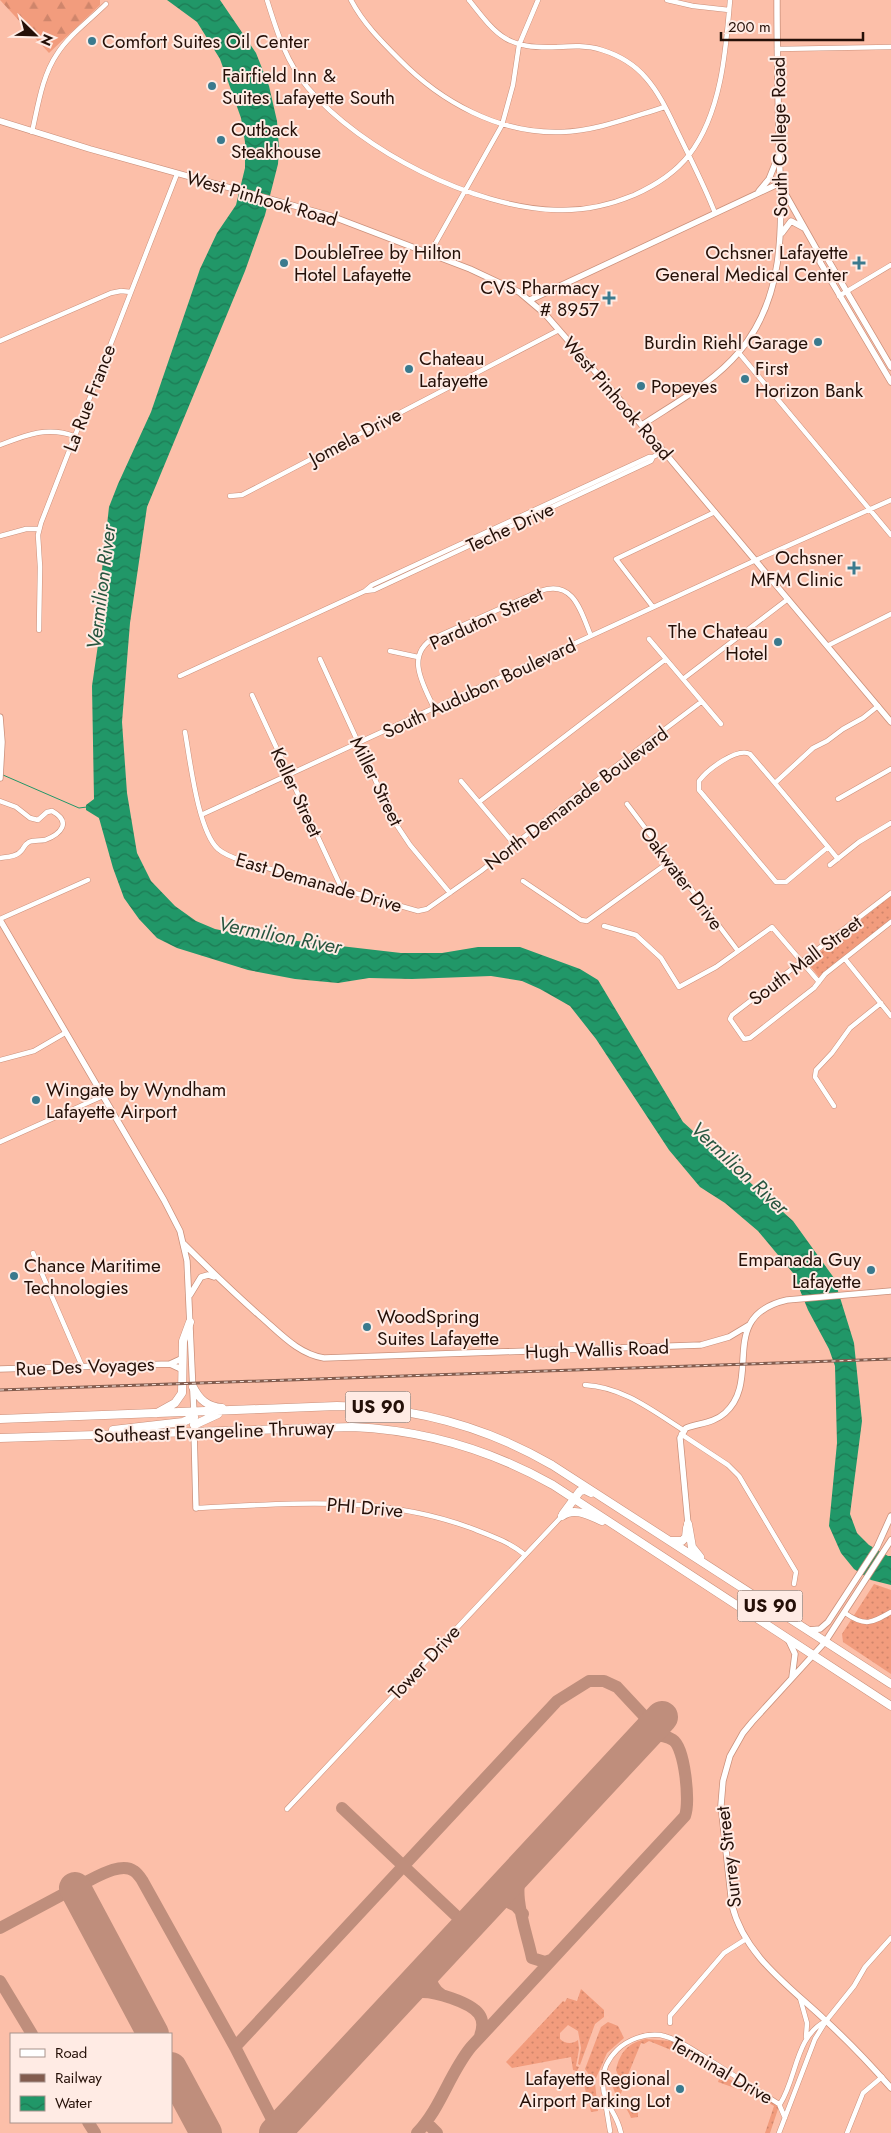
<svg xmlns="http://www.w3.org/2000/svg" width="891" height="2133" font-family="Jost,sans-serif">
<defs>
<pattern id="grass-dots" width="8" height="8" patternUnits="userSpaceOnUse" patternTransform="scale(1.25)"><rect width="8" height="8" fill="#f29c7d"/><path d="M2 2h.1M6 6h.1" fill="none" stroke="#cf856b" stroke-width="1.8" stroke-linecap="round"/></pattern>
<pattern id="forest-firs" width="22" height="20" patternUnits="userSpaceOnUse" patternTransform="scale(1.25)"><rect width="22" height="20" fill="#f29c7d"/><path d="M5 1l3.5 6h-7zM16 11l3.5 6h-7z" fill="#cf856b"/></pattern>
<pattern id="water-waves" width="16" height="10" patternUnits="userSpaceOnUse" patternTransform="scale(1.25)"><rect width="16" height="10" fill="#219768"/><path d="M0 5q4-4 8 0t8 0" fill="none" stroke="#1d7a54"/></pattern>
</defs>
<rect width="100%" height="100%" fill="#fcbfa9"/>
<!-- grass -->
<path fill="url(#grass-dots)" d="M891 896V920L819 977 807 962Z
M874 1584 891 1590V1674L843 1642 842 1634Z
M581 1989 604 2010V2017L595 2024 580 2065 578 2064 581 2048 578 2031 568 2025 560 2033V2039C565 2044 573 2044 578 2040L579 2049 576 2066 579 2067 577 2071 573 2070 571 2057 512 2068 506 2062 563 2001 565 2002 567 1998 577 2001Z
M608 2022 618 2026 624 2038 607 2053 596 2078 592 2079 585 2069 601 2027Z
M646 2039 672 2041 720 2070 649 2041 644 2044 641 2043 625 2082 619 2078 616 2070C620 2052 628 2043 646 2039Z
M584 2071 590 2080 595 2083 598 2111 591 2112 584 2085 576 2086 575 2080Z
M614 2075 617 2080 624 2085 620 2096 626 2100 625 2104 638 2111V2117L631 2118C626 2102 607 2093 614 2075Z
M720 2076 742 2084 779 2106 770 2133H765L774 2106 757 2096 718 2082Z"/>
<!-- forest -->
<path fill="url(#forest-firs)" d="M0 0H100V5L49 53Z"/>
<!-- water -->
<path fill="url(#water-waves)" d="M167 0H220L256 53 269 86 277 121 279 148 278 164 265 215 245 271 147 507 130 623 122 722 127 793 137 853 151 881 175 906 196 921 215 929 245 935 401 953H442L478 947H520L580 969 598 980 683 1122 793 1221 834 1278 854 1343 862 1421 850 1514 857 1533 869 1545 888 1556H891V1585L871 1580 854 1569 841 1553 829 1526 837 1443 835 1366 829 1349 808 1310 793 1273 758 1231 725 1203 700 1187 669 1150 596 1039 570 1006 540 989 522 981 491 976 412 979 369 978 338 983 295 979 248 970 177 948 157 938 139 919 124 898 113 868 99 818 86 810V805L94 799 92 686 100 631 102 570 109 507 118 484 151 412 200 269 217 233 236 205 245 168V142L241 118 220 59 197 22Z"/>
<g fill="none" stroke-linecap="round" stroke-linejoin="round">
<!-- stream -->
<path stroke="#219768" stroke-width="1" d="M3 775 79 808 87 807"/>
<!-- taxiway -->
<path stroke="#bf8e7c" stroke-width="12" d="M342 1808 467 1926
M524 1865C510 1892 526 1929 532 1958L545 1962 551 1960
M67 1893 71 1892 78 1895 82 1884C95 1878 121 1861 134 1871 137 1873 140 1877 142 1880L235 2047 279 2133
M487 1905 504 1900 516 1906 523 1914
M0 1928 73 1889
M433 1963C428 1976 430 1987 442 1995
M0 1981 32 2034
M398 2000C405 1997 412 1993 420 1992 434 1991 470 2002 479 2014 484 2021 483 2028 480 2036
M235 2047 557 1701 589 1681H604L617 1687 645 1717 646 1734C655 1735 666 1735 673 1740 685 1748 690 1802 685 1816L471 2047C449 2074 441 2108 417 2133
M88 2122 95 2133
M424 2125H429L437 2133"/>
<!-- runway -->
<path stroke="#bf8e7c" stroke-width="32" d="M75 1888 153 2034
M171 2068 206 2133
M275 2133 662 1717"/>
<!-- street casing -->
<g stroke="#ca907b" stroke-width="5.5">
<path id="street" d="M267 0C277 32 286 62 308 88 362 151 474 208 557 210 584 211 610 205 634 195 654 186 675 173 689 155 721 114 726 51 730 0
M351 0C363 23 381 41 399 59 441 102 499 134 561 132 597 131 631 117 665 107
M469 0C498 37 507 49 557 47 572 46 587 45 602 50 618 55 635 65 646 78 661 95 670 117 680 137 692 162 705 187 715 213
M667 0 693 6 729 10
M777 49 891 47
M32 132C38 106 42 76 57 54 69 35 90 20 106 4
M430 253 502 125 513 85 519 45 538 0
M839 296 891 265
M0 341 111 293 121 291 131 292
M739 353 891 535
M0 445C26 435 47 426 74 436
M230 496 242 495 559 330
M0 536 26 529H39
M365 591 372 585 649 457H653
M653 607 616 559 715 512
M39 630 40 567 38 535 41 523 177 174
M649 639 721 724
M827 646 891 614
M390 651 418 657
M320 659 394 821 410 845 450 893
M180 676 365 591 374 590 651 461 653 457 664 451
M683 679 788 599
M252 695 342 889
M434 708C424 686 404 655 434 638L540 591C574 579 581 612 591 636
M185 732C190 760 198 831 218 849 226 856 237 859 246 862L418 911 427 909 481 871 563 806 701 702
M461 781 514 844
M775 783 813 748 827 741 843 729 863 718 878 706
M838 799 891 769
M0 801 16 807 30 818 38 820 47 812 52 811C72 822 61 834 45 840 40 841 34 840 29 842 25 844 24 847 22 850 17 857 7 857 0 858
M479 802 666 659
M627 804 738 951
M201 815 756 560 891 500
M828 847 786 882H776L699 790V781C707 770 737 747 750 754 780 789 809 824 838 859
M830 865 859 842 891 823
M523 881 581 920 587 921 669 862
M891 893 732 1015 730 1019 744 1039 750 1038 814 988 825 974 891 922
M0 919 88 880
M604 926 636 935 661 958 679 987 716 967 772 927 819 982
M845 959 891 1016
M0 1060 34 1051 65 1033
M834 1106 815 1077 816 1070 832 1053 850 1028 881 1003
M0 1142 103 1096
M33 1253 82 1366
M585 1385C623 1387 653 1411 683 1430
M681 1434 728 1465 739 1476 796 1572 794 1584
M196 1508C291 1504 379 1494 471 1528 489 1535 510 1542 525 1555
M845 1613C865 1627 872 1623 891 1612
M287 1809 562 1516
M800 1998 807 2023 806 2037
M670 2023V2016L724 1953 746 1939
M605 2101 610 2131
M780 2104C797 2078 795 2036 826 2021
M621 2133C617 2112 603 2104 603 2084 602 2071 608 2059 617 2050 627 2040 645 2033 660 2035 679 2039 694 2051 711 2061 734 2075 756 2090 779 2104L785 2118
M779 2133 815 2039 826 2021 854 1986 865 1967 891 1938
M847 2133 863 2093 882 2077"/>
</g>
<!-- secondary casing -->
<g stroke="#ca907b" stroke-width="7">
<path id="secondary" d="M0 121 90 149 331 216 470 269 519 292 545 314 634 416 891 722
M782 188 821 257 820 262 891 382
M759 191 769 179 777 159
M782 233 791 221 804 228
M821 257 827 258 891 367
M530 300 780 183
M642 425C675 403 713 383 739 352 789 293 781 217 779 145 778 96 777 48 777 0
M0 717 2 742 0 778
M0 920 164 1200 180 1231 187 1261 194 1414
M184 1244C209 1269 234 1293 260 1316 280 1333 298 1354 324 1358L701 1345 729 1337 749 1325
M190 1295 201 1277 208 1275 214 1277
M170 1364 183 1370
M0 1369 170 1364 183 1358
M194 1430 196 1508
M688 1524 680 1438 686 1428C700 1423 714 1423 725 1413 763 1379 716 1316 787 1300L891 1291
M891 1540 825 1642 752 1722 743 1733 730 1756 723 1781 721 1805 732 1905C744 1955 789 1986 824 2019 848 2041 870 2064 891 2088
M809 1630 820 1629 828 1622 877 1547 891 1516
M788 1639 795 1654 792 1677"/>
</g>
<!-- highway casing -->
<g stroke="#ca907b" stroke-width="9">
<path id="highway" d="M193 1387C199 1399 207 1407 222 1408
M157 1413 175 1403 182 1393 183 1341 190 1322
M0 1419 337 1406C414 1407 485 1426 552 1465L891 1684
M194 1425 218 1414
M113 1430 183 1422 194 1417
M0 1438 352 1427C423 1430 491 1450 553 1485L891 1706
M563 1514 580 1491 585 1490 591 1493
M562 1516C575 1507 588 1515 602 1521
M688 1524 692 1547 700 1557
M670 1541H682L686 1537 687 1528"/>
</g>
<!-- street -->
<use href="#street" stroke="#fff" stroke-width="4.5"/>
<!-- secondary -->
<use href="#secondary" stroke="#fff" stroke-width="5.5"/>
<!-- highway -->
<use href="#highway" stroke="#fff" stroke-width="8"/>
<!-- rail casing -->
<g stroke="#825c4e" stroke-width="3">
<path id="rail" d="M0 1390 891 1359"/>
</g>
<!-- rail -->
<use href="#rail" stroke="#ffebe4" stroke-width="1" stroke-dasharray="4" stroke-linecap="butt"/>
</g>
<!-- markers -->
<g fill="#3a7a8e" stroke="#ffebe4" stroke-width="2">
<circle cx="92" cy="41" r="5"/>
<circle cx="212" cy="86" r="5"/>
<circle cx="221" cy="140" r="5"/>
<circle cx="284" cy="263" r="5"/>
<path d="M856.5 255.5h5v5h5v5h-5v5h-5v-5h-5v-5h5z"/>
<path d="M606.5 290.5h5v5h5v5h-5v5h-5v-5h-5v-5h5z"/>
<circle cx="818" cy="342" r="5"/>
<circle cx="409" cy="369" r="5"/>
<circle cx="745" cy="379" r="5"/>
<circle cx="641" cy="386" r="5"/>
<path d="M851.5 560.5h5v5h5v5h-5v5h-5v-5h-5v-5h5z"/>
<circle cx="778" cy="642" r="5"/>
<circle cx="36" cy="1100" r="5"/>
<circle cx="871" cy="1270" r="5"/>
<circle cx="14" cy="1276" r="5"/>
<circle cx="367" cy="1327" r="5"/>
<circle cx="680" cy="2089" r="5"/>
</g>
<g text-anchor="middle" stroke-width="4" stroke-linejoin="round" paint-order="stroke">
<!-- shield labels -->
<g fill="#ffebe4" stroke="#66524a" stroke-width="1">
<rect x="345.5" y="1391.5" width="65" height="31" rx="4"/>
<rect x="737.5" y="1590.5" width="65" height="31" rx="4"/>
</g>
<g font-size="18" font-weight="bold" fill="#251008">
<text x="378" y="1413">US 90</text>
<text x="770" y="1612">US 90</text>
</g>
<!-- poi labels -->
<g font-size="19" fill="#251008" stroke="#ffebe4" text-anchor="start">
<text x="102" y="48">Comfort Suites Oil Center</text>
<text x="222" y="82">Fairfield Inn &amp;<tspan x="222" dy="22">Suites Lafayette South</tspan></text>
<text x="231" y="136">Outback<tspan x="231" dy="22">Steakhouse</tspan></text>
<text x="294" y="259">DoubleTree by Hilton<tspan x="294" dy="22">Hotel Lafayette</tspan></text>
<text x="848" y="259" text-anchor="end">Ochsner Lafayette<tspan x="848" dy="22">General Medical Center</tspan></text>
<text x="599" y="294" text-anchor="end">CVS Pharmacy<tspan x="599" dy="22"># 8957</tspan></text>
<text x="808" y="349" text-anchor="end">Burdin Riehl Garage</text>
<text x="419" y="365">Chateau<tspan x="419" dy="22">Lafayette</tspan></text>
<text x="755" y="375">First<tspan x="755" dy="22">Horizon Bank</tspan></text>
<text x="651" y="393">Popeyes</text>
<text x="843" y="564" text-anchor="end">Ochsner<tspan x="843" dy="22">MFM Clinic</tspan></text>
<text x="768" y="638" text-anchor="end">The Chateau<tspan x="768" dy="22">Hotel</tspan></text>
<text x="46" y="1096">Wingate by Wyndham<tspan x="46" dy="22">Lafayette Airport</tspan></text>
<text x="861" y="1266" text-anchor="end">Empanada Guy<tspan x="861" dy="22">Lafayette</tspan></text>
<text x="24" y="1272">Chance Maritime<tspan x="24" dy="22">Technologies</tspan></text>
<text x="377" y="1323">WoodSpring<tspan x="377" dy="22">Suites Lafayette</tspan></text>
<text x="670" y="2085" text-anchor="end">Lafayette Regional<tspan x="670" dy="22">Airport Parking Lot</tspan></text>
</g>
<!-- street labels -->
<g font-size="19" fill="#251008" stroke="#ffebe4">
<text transform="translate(779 137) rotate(-91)" y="7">South College Road</text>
<text transform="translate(262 198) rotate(16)" y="7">West Pinhook Road</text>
<text transform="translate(89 398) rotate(-69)" y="7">La Rue France</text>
<text transform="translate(618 398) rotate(49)" y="7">West Pinhook Road</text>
<text transform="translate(355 436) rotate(-28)" y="7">Jomela Drive</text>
<text transform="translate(510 527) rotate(-25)" y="7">Teche Drive</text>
<text transform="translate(486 618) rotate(-25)" y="7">Parduton Street</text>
<text transform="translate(479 688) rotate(-25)" y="7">South Audubon Boulevard</text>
<text transform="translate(377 781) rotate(64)" y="7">Miller Street</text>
<text transform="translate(297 792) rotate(65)" y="7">Keller Street</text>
<text transform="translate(576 798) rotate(-37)" y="7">North Demanade Boulevard</text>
<text transform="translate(682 878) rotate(53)" y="7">Oakwater Drive</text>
<text transform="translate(319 882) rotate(16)" y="7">East Demanade Drive</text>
<text transform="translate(805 960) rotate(-37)" y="7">South Mall Street</text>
<text transform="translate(597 1349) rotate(-2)" y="7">Hugh Wallis Road</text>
<text transform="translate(85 1366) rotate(-2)" y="7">Rue Des Voyages</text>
<text transform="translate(214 1431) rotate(-2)" y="7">Southeast Evangeline Thruway</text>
<text transform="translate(365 1507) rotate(5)" y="7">PHI Drive</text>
<text transform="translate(424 1662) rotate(-47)" y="7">Tower Drive</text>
<text transform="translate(728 1857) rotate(-97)" y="7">Surrey Street</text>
<text transform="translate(722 2070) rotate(30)" y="7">Terminal Drive</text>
</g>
<!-- water labels -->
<g font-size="20" font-style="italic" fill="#28553f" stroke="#ffebe4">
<text transform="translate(101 587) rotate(-83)" y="7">Vermilion River</text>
<text transform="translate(280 935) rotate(11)" y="7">Vermilion River</text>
<text transform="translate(740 1168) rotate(43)" y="7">Vermilion River</text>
</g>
</g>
<!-- legend -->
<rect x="10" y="2033" width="162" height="90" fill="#ffebe4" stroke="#a8938c"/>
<rect x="20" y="2049" width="25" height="8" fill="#ffffff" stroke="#a8938c"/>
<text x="55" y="2058" font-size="15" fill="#251008">Road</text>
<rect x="20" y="2074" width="25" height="8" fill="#825c4e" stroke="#a8938c"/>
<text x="55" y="2083" font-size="15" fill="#251008">Railway</text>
<rect x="20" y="2096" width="25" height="15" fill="url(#water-waves)" stroke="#a8938c"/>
<text x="55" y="2108" font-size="15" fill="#251008">Water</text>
<!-- north arrow -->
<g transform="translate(35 35) rotate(113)" stroke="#ffebe4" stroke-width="4" paint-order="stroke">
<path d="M0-4L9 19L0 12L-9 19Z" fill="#251008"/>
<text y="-8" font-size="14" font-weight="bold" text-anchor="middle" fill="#251008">N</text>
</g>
<!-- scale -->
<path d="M721 32v8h142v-8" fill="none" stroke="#251008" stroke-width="2.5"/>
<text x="728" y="32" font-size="15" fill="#251008" stroke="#ffebe4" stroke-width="4" paint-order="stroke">200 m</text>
</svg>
